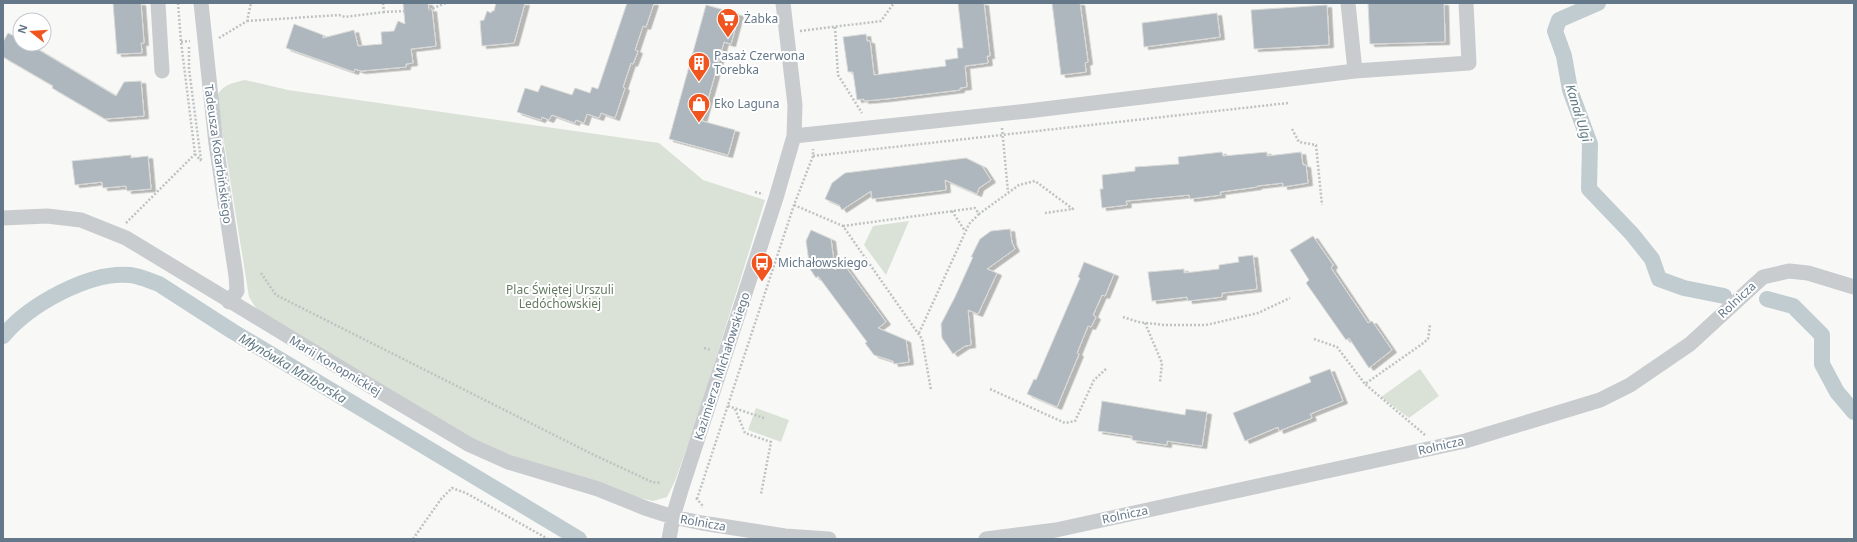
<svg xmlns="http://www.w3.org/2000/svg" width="1857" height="542" font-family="'Noto Sans',sans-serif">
<defs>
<filter id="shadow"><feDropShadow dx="4.5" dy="2.5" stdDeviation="0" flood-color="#0004"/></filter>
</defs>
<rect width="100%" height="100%" fill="#f8f9f6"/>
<!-- green -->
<path fill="#dae1d6" d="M245 80 288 90 659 143 703 180 765 200 697 419 675 481 667 497 653 501 640 498 496 450 475 440 258 311 249 297 217 98C220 85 233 83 245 80Z
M909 221 886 275 864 245 873 226Z
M1420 369 1439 396 1409 418 1381 397Z
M756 408 789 420 781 442 748 430Z"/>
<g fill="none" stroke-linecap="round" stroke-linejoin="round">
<!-- canal -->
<path stroke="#c1ccd1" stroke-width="16" d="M1598 3 1559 20 1555 31 1564 56 1570 90 1590 144 1589 189 1632 234 1652 259 1659 279 1684 288 1724 296
M1767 299 1793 306 1822 335V364L1837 392 1854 412
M3 336C29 305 89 271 130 275 140 276 150 281 159 284L232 331 579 539"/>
</g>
<!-- building -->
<path fill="#aeb7bd" stroke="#dadad8" filter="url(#shadow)" d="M113 3H141L144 43H141L142 53 117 54Z
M403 3H428L429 10 432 9 436 46 411 49 413 63 406 64V67L361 71 355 69 354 72 286 48 294 24 323 35V38L354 30 358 46 382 44 381 32 394 31 398 21 405 24Z
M496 3H525L514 43 482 46 480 21 484 20 487 11 491 13 492 11H494Z
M627 3H654L646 27 643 26 635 50 638 51 633 64 631 63 623 87 625 88 615 118 601 113 599 118 587 114 584 123 576 120 575 123 552 115 549 120 542 117 541 120 517 112 525 88 538 92 541 85 572 95 575 88 590 93 592 87 598 89Z
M958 3H984L990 56H987L988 63 965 66 967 87 960 88V90L886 99 864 101V99L857 100 853 72H848L843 37 866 34 867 41H870L874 75 946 66 945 60 958 58 957 48H963Z
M1052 3H1080L1088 62 1085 63 1086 72 1061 75Z
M1368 3H1444L1445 42 1370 44Z
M706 5 739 14 731 44 724 42 702 121 735 130 728 155 669 139Z
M1327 5 1329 45 1254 49 1251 10Z
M1217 13 1220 37 1144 47 1142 23Z
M8 33 20 39V44H29L116 96 124 82 141 81 144 116 105 119 52 88 53 86 3 57V42Z
M1222 152 1223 156 1267 152V156L1301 152 1303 165H1306L1308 183 1283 187V183L1257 186V187L1220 192 1221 195 1190 199 1189 195 1126 201 1127 205 1102 208 1100 189H1103L1102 175 1135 171V167L1179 164 1178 157Z
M131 155V158L148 156 151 189 127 191 126 186 103 188 102 182 75 185 72 161Z
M966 158 982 166 991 180 979 188 977 194 945 180 946 190 872 199 871 191 842 210 839 205 825 199 832 183 845 173Z
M1010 229 1012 243 1015 249 987 269 997 273 978 314 968 310 971 345 965 346 953 354 942 338 941 324 955 297 973 257H971L980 239 991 231Z
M811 230 831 239 835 270 843 263 886 322 878 328 906 340 909 362 894 364 893 361 874 355 865 343 867 342 818 276 816 278 810 269 806 241Z
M1313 236 1333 265 1331 268 1368 323 1372 321 1392 350 1369 368 1349 338 1346 340 1306 283 1309 280 1290 250Z
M1253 255 1257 289 1222 293V297L1188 301 1187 297 1152 301 1148 272 1184 269V273L1219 269V265L1239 262 1238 257Z
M1084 262 1114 274 1105 296 1102 295 1093 315 1096 317 1091 327 1088 326 1077 353 1079 354 1057 407 1027 394 1034 379 1036 380 1080 278 1078 277Z
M1330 369 1343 401 1310 414 1312 418 1279 431 1278 427 1245 441 1233 413 1311 382 1309 377Z
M1102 401 1185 415 1186 409 1207 412 1202 446 1167 441V445L1132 440V436L1098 431Z"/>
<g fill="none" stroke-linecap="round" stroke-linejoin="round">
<!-- path -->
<path stroke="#bfc2c4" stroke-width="2.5" stroke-dasharray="2 2" stroke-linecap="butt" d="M178 3 181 42 195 154 201 161
M383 3 384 12 407 11
M429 10 446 3
M247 21 339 15 345 17 384 12
M835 27 838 75 862 113
M800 31 881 21 894 3
M219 38 247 21 251 3
M181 42 190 41
M189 47V69L201 160
M1002 128 1008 192
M1292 129 1299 142 1316 145 1322 205
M813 156 1288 103
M755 192 763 194
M794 205 843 226 922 339 931 390
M952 211 965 231
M126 223 195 154
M843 226 975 208 979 214 1019 185 1035 181 1073 209 1045 213
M261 273 276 295 592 454 652 482 661 483
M1123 317 1138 322 1164 325H1206L1258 313 1290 298
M1145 323 1162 363 1160 382
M919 333 969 224 979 214
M1314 339 1337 347 1365 384
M704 348 711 350
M990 389 1065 423 1075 421 1094 380 1106 369
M728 406 764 418
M735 409 745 433 771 442 761 494
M1425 435 1365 384 1422 344 1428 339 1430 325
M696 498 702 505V508
M697 499 794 205 813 156V149
M413 539 441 499 452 488 466 493 548 539"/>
<!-- minor -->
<path stroke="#c8cccf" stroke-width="15" d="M158 3 162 71
M201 3 216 144 236 276 237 291 229 302
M1348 3 1355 71
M794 136 1028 111 1355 71 1469 63 1466 3
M3 218 47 216 81 220 126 238 372 387 470 445 508 462 598 489 645 508 673 517 702 523 785 536 829 539
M669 539 673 517 681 490 776 198 794 136 795 105 783 3
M986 539 1056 530 1465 441 1600 400 1630 385 1690 344 1763 277 1789 271 1808 273 1854 287"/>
</g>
<!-- icons -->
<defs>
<g id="supermarket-pin" transform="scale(1.15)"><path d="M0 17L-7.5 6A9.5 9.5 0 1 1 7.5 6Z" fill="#f0551f" stroke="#fff"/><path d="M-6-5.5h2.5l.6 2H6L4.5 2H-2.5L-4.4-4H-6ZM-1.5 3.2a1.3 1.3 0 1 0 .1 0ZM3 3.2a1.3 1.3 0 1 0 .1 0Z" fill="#fff"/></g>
<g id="building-pin" transform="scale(1.15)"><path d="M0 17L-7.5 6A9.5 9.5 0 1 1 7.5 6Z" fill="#f0551f" stroke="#fff"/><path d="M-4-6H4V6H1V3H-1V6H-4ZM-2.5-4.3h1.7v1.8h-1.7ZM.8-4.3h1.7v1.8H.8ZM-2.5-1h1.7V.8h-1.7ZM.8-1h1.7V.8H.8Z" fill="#fff"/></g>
<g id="shop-pin" transform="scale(1.15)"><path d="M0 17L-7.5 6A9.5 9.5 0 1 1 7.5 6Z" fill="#f0551f" stroke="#fff"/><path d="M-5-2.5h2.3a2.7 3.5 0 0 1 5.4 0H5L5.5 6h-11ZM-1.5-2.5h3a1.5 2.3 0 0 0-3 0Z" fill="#fff"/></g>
<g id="bus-pin" transform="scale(1.15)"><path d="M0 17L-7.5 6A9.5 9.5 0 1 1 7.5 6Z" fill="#f0551f" stroke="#fff"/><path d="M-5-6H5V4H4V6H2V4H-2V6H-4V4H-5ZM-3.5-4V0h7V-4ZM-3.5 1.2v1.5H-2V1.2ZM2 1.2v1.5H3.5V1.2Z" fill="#fff"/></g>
</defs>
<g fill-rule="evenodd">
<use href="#supermarket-pin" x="728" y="19"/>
<use href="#building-pin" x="699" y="63"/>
<use href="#shop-pin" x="699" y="104"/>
<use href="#bus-pin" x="762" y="263"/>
</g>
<g text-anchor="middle" stroke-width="4" stroke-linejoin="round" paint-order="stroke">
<!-- poi labels -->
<g font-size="12" fill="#657889" stroke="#fff" text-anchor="start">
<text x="744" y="23">Żabka</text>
<text x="714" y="60">Pasaż Czerwona<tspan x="714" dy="14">Torebka</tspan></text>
<text x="714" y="108">Eko Laguna</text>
<text x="778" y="267">Michałowskiego</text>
</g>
<!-- street labels -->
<g font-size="12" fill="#657889" stroke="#fff">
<text transform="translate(218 154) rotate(82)" y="4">Tadeusza Kotarbińskiego</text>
<text transform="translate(1737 300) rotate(-43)" y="4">Rolnicza</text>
<text transform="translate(335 366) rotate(31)" y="4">Marii Konopnickiej</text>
<text transform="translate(722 366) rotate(-72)" y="4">Kazimierza Michałowskiego</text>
<text transform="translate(1441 446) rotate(-13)" y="4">Rolnicza</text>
<text transform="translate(1125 515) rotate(-12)" y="4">Rolnicza</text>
<text transform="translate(703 523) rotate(10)" y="4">Rolnicza</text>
</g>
<!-- park labels -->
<g font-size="12" fill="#657a61" stroke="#fff">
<text x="560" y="294">Plac Świętej Urszuli<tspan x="560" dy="14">Ledóchowskiej</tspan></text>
</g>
<!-- water labels -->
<g font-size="13" font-style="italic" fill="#617a84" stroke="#fff">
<text transform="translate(1579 113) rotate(73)" y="5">Kanał Ulgi</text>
<text transform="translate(293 368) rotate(31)" y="5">Młynówka Malborska</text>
</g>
</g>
<!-- border -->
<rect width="1857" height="542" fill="none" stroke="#657889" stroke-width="8"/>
<!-- north arrow -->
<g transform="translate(32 32) rotate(287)"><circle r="19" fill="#ffffff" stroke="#c1c9d0"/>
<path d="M0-3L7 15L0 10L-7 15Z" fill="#f0551f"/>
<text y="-6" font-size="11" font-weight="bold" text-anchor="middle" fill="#657889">N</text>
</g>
</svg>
